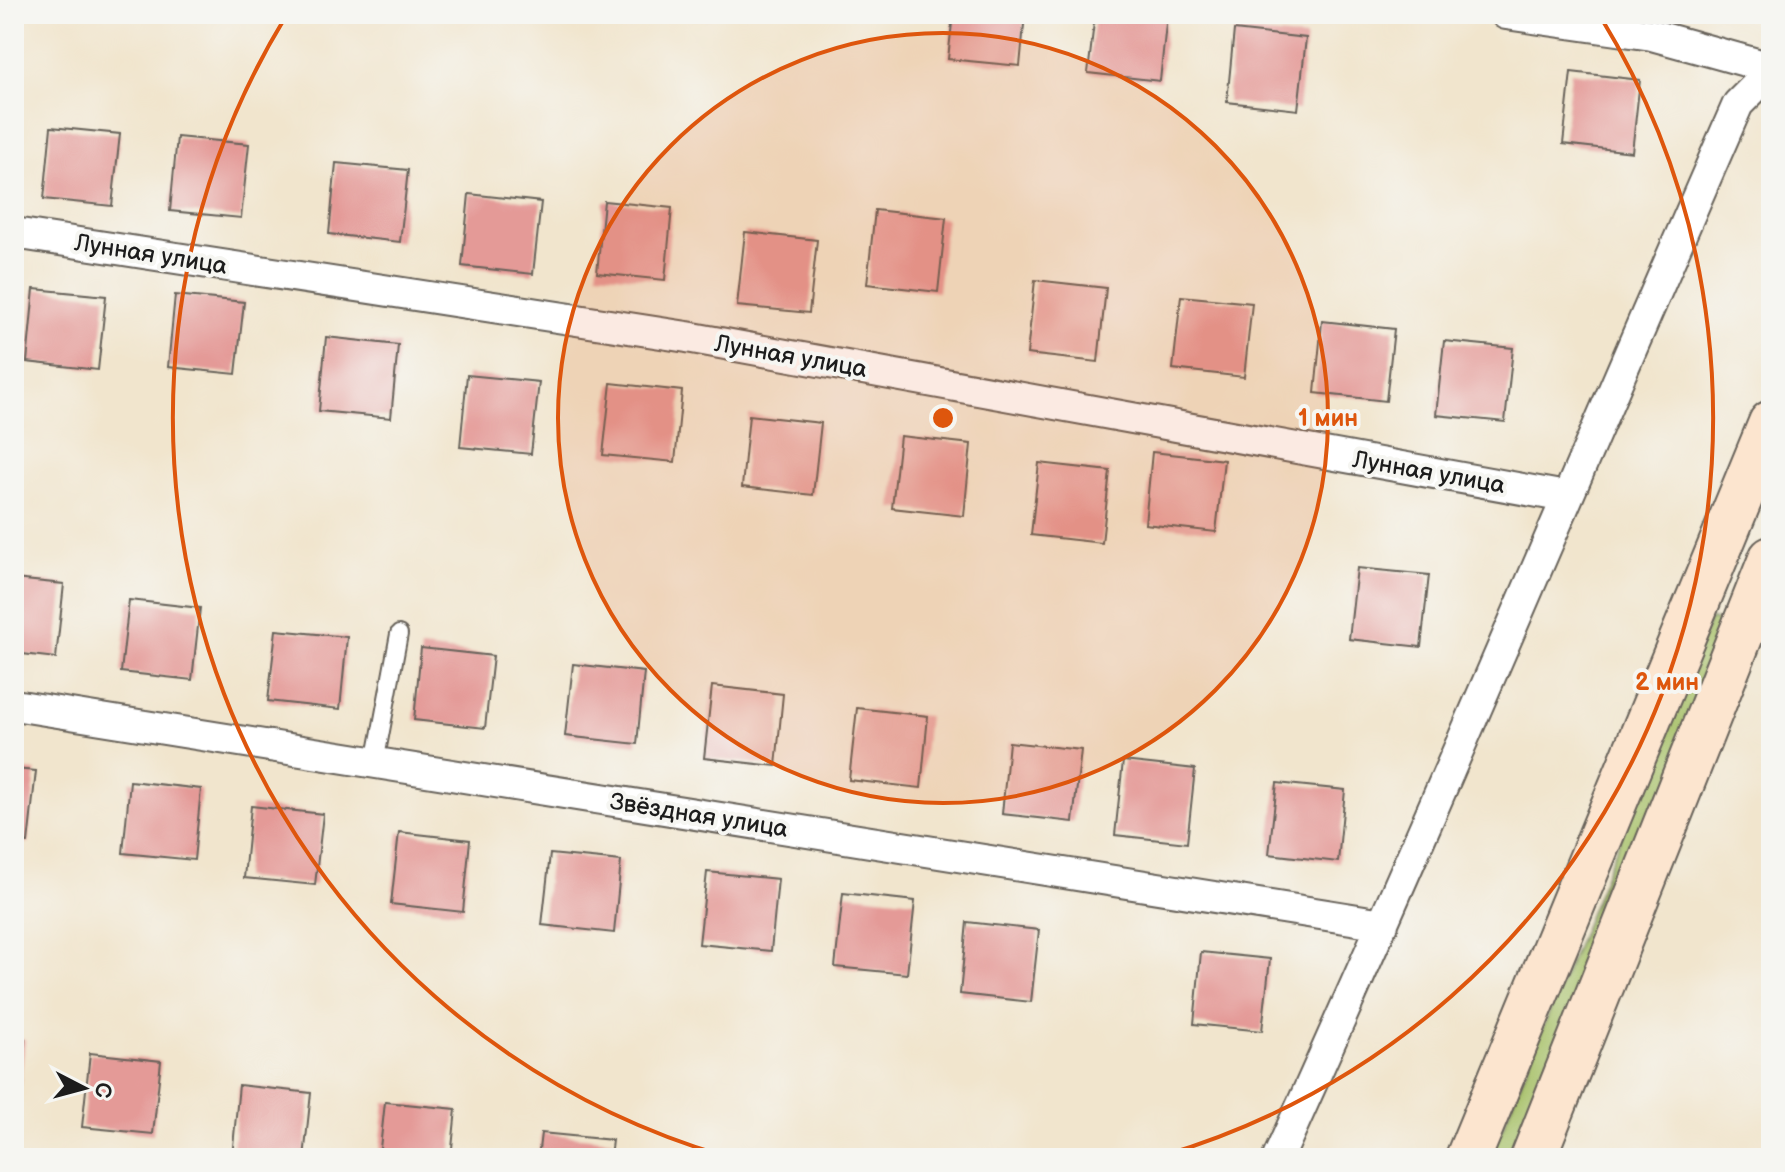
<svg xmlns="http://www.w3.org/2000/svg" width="1785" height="1172" font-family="'Balsamiq Sans',sans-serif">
<rect width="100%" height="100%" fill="#f6f6f2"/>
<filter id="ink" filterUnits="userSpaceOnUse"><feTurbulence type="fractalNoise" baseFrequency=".0125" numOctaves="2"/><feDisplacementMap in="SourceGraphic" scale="16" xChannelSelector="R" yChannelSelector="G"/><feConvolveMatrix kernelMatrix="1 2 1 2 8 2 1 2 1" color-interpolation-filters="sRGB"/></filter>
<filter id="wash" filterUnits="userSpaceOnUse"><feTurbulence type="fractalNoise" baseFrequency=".006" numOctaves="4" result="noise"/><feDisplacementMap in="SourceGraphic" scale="32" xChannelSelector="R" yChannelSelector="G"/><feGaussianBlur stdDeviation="1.8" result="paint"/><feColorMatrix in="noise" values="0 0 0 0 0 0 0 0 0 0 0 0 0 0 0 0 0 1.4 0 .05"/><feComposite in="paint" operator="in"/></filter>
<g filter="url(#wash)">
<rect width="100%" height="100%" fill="#f1e5cd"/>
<!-- green -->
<path fill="#a5bf65" stroke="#606e40" stroke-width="2" d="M1710 619 1733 629 1514 1158H1490Z"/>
<g id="blocks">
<!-- building -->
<path fill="#e49a97" d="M679 14H711L710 19 679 16Z
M953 14H1025L1020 66 948 59Z
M1095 14H1167L1160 81 1088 73Z
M1234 30 1306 38 1298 110 1227 102Z
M1571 72 1640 80 1632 152 1563 144Z
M51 127 120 134 112 206 44 199Z
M177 137 249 144 241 218 170 211Z
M336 163 408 170 400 242 329 234Z
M469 194 541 202 533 274 462 266Z
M604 201 672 208 665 280 597 273Z
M875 210 946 218 938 292 867 284Z
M745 232 817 240 809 313 737 306Z
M1035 280 1106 288 1098 362 1027 354Z
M34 289 106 296 98 370 27 362Z
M175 295 244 302 236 374 168 367Z
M1181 296 1252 303 1244 377 1173 369Z
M1322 321 1394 329 1386 401 1315 393Z
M326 337 398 345 391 418 319 411Z
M1444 341 1513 348 1505 422 1436 415Z
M467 375 539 382 531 454 460 447Z
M611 383 682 391 675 462 603 455Z
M749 415 821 423 813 495 742 487Z
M900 436 971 444 964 516 892 508Z
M1152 452 1224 460 1216 532 1145 524Z
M1039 463 1110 471 1102 543 1031 535Z
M1357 568 1429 575 1421 647 1349 639Z
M14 579 64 584 56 658 14 653Z
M129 600 200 608 192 680 121 672Z
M276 630 347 637 340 709 268 701Z
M421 648 493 656 485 728 414 720Z
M573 664 644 672 637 744 565 736Z
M712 686 783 694 776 766 704 758Z
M857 708 928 716 921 788 849 780Z
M1009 742 1081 750 1073 822 1002 814Z
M1123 761 1195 769 1187 843 1115 835Z
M14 769 36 771 28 843 14 842Z
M130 781 201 789 194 860 123 853Z
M1277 783 1345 790 1338 862 1269 854Z
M251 806 323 814 315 885 244 878Z
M399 832 470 840 463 912 391 904Z
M550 854 621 861 614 933 542 925Z
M707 872 778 879 771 951 699 944Z
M843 893 915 901 907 974 835 967Z
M967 922 1039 930 1031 1002 960 994Z
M1201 952 1270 959 1262 1031 1194 1024Z
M14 1038 25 1039 17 1113H14Z
M90 1053 161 1061 153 1134 82 1127Z
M239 1085 311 1093 304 1158 232 1157Z
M385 1102 456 1109 451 1158H379Z
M541 1133 612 1140 610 1158H538Z"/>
</g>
</g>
<g filter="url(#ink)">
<use href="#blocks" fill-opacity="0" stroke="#67625a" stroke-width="2"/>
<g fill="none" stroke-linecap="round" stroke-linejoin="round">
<!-- lane casing -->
<g stroke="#67625a" stroke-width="20">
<path id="lane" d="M375 763 399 634"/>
</g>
<!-- street casing -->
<g stroke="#67625a" stroke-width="34">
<path id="street" d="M1506 14 1652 35 1771 68
M14 233 687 337 1566 497
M14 705 1383 924
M1278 1158C1436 809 1584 455 1738 104L1771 71"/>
</g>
<!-- secondary casing -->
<g stroke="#67625a" stroke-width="48">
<path id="secondary" d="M1468 1158 1771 423
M1533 1158 1771 559"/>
</g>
<!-- lane -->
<use href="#lane" stroke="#fff" stroke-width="16"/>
<!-- street -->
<use href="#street" stroke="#fff" stroke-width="30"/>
<!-- secondary -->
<use href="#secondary" stroke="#fce5cf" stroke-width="44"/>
</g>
</g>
<!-- distance rings -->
<circle cx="943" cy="418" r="385" fill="#de560d" fill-opacity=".12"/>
<g fill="none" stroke="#de560d" stroke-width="4">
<circle cx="943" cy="418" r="385"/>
<path d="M724 1156A770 770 0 0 1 286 16M1600 16A770 770 0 0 1 1162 1156"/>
</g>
<g text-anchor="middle" stroke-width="8" stroke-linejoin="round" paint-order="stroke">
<!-- street labels -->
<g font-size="24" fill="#1c1c1c" stroke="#f6f6f2">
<text transform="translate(151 254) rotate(9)" y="8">Лунная улица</text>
<text transform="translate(791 356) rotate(10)" y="8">Лунная улица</text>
<text transform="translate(1429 472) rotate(10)" y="8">Лунная улица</text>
<text transform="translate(699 815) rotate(9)" y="8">Звёздная улица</text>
</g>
</g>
<circle cx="943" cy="418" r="12" fill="#de560d" stroke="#f6f6f2" stroke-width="4"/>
<g font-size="24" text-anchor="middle" font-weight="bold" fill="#de560d" stroke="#f6f6f2" stroke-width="8" stroke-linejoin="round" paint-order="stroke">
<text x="1328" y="426">1 мин</text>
<text x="1667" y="690">2 мин</text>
</g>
<!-- margin -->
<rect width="1785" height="1172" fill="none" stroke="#f6f6f2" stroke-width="48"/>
<!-- north arrow -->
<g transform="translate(84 1088) rotate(96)" stroke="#f6f6f2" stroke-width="6" paint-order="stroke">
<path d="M0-6L14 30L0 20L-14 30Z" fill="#1c1c1c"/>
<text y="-12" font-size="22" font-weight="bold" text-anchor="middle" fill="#1c1c1c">С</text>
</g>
</svg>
